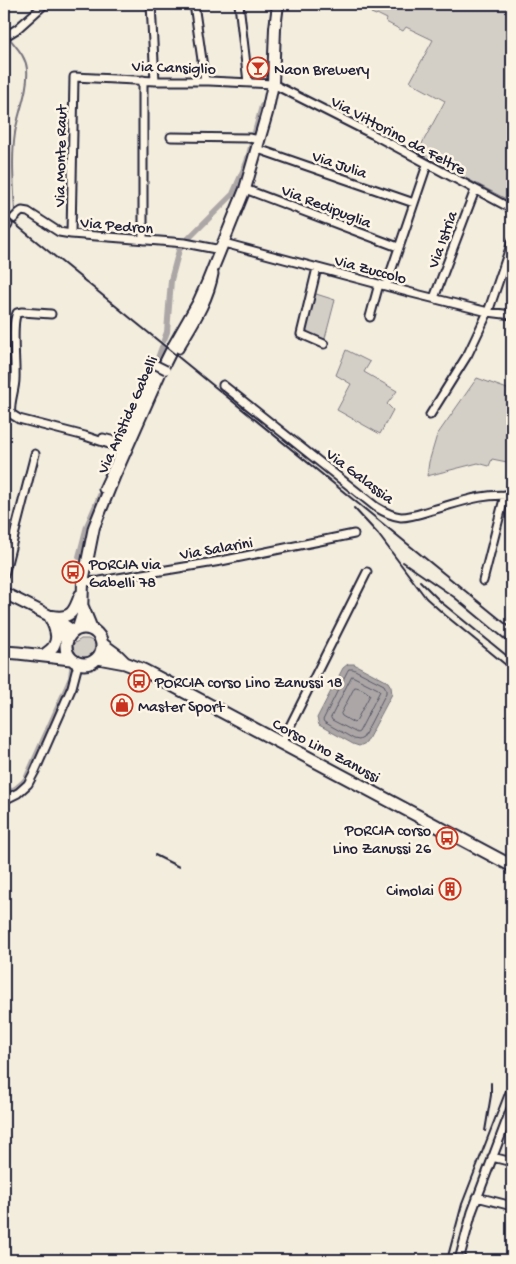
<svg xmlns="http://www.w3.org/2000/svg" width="516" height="1264" font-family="'Gochi Hand',sans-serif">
<rect width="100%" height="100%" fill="#f3edde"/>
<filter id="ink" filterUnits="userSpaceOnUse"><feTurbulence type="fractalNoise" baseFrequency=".02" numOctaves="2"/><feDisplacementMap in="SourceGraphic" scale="10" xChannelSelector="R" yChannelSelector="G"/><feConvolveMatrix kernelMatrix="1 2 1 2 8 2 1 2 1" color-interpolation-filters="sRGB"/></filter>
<g filter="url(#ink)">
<!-- green -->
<path fill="#d4cfc6" stroke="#7b7880" d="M377 4H512V202L417 153 445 101 410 82 433 40 406 27 403 31 386 22 387 19 377 14 376 15 371 13Z
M313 293 335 300 324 342 303 333Z
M346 350 370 362 364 372 397 391 387 404 393 410 380 434 337 410 351 384 336 375Z
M477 378 510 390 512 385V463L492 459 489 466 478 463 427 476 429 462 437 435Z
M81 639H88L97 643 98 650 92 657C81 661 72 657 72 645Z"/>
<!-- water -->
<path fill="#aca7a6" stroke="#75727b" d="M348 664H354L388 682 391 687 392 694 366 743 359 746 353 744 319 725 317 718 343 668Z"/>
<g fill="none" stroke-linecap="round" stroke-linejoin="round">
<!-- shore -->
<path stroke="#595766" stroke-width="1" d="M349 669H353L384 685 386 689V693L363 738 359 740 354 739 324 722 323 720 347 672Z
M352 676 378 689 380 691 359 732 357 733 332 720 331 718Z
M355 687C359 687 367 691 370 695L356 721 354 723 342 716 341 714Z"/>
<!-- stream -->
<path stroke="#75727b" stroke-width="2" d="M4 29 5 31
M10 39C17 48 26 57 27 69 29 89 18 113 15 133 11 160 14 187 15 214
M4 411 11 355 6 282"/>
<!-- canal -->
<path stroke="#aca7a6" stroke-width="6" d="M188 239 233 194 247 162 262 106
M164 340 167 332 171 280 179 250 181 247
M157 361 162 347
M79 557 87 526 102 491
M73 623V619
M4 795C13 791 20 787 26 779L71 678 72 669"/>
<!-- minor casing -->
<g stroke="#22223b" stroke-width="11">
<path id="minor" d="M151 4 155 81
M194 4 205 81
M239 4 248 82
M4 37 17 29 45 4
M171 137 249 138 260 140
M258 149 414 203
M245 189 398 247
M13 219 19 213 22 211 28 212 59 232 71 234 185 243 221 250
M4 230 8 225
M71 234 74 77 155 81H209L273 84 372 134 512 209
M143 240V80
M224 243 412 293 488 312 512 315
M317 268 301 334 324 344
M386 286 427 165
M434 298 475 190
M51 314 22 312 17 313C11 323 16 364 15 379 15 390 9 403 11 414L19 419 85 436 121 448
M370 317 379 284
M179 349C193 325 209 302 214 274
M223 385 376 507C384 512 392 516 401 517 412 517 422 513 432 510 458 503 485 492 512 496
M430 415 468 354 488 312 512 242
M103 438 126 444
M108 491 103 489 126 439 155 365H156
M4 575 35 454
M483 581 505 495
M83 582 100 581 221 561 354 534
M282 742 367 572
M4 800 18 793 28 784 35 771 72 687 77 668V663
M492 1157 512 1162
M477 1197 512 1206
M459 1260 472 1212 512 1106"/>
</g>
<!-- secondary casing -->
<g stroke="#22223b" stroke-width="14">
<path id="secondary" d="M4 593 54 618 73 631
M83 607 92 629
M52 616C71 619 74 612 80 595
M55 622 60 628 66 640
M78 628 82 615 83 582 94 527 115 475 161 371 174 345 198 303 207 283 245 189 267 113 273 84 275 28 278 4
M46 653C62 644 56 629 49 616"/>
</g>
<!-- primary casing -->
<g stroke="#22223b" stroke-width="15">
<path id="primary" d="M66 646a18 18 0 1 1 36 0a18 18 0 1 1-36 0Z
M102 644 117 655 125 663
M4 652 18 653 71 659
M98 658 125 663 143 670 170 684 512 866"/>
</g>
<!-- minor -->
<use href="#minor" stroke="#fcf5e5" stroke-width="7"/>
<!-- secondary -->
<use href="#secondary" stroke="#fcf5e5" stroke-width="10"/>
<!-- primary -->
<use href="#primary" stroke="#fcf5e5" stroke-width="11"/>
<!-- rail -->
<path stroke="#22223b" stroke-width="2" d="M4 215 512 629
M354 508 378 534 426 598 445 615 512 670
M403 562 454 597 512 645
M420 581 441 602 512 660
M155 855 179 867
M485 1131 491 1095V1083
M447 1260 462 1204 512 1075"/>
<!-- minor-bridge casing -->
<g stroke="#22223b" stroke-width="11" stroke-linecap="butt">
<path id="minor-bridge" d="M156 365 166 370"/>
</g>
<!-- minor-bridge -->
<use href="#minor-bridge" stroke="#fcf5e5" stroke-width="7"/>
</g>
</g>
<!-- icons -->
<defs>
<g id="bar-ring" transform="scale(1.125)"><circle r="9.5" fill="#fcf5e5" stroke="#c8321e" stroke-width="1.5"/><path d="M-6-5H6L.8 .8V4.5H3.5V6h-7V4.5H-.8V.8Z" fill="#c8321e"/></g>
<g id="bus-ring" transform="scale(1.125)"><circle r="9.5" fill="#fcf5e5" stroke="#c8321e" stroke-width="1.5"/><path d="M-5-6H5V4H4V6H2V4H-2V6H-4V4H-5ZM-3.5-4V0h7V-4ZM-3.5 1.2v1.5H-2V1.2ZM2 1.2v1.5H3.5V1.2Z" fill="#c8321e"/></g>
<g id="shop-ring" transform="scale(1.125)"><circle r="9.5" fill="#fcf5e5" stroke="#c8321e" stroke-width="1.5"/><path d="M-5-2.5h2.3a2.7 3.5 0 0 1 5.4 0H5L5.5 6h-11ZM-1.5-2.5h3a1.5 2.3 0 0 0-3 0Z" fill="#c8321e"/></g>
<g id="building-ring" transform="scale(1.125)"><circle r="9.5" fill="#fcf5e5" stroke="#c8321e" stroke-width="1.5"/><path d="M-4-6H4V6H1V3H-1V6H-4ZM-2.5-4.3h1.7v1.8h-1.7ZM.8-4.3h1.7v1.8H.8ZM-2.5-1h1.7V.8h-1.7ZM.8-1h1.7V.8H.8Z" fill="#c8321e"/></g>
</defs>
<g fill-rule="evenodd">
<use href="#bar-ring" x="258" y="68"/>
<use href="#bus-ring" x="73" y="572"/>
<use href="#bus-ring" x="139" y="681"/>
<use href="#shop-ring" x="122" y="705"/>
<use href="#bus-ring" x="447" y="838"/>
<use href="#building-ring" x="450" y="889"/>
</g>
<g text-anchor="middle" stroke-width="5" stroke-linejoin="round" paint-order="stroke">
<!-- street labels -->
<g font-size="16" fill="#22223b" stroke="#fcf5e5">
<text transform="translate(174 66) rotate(2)" y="6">Via Cansiglio</text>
<text transform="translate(399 134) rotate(28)" y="6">Via Vittorino da Feltre</text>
<text transform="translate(59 156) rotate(-89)" y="6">Via Monte Raut</text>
<text transform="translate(340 163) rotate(19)" y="6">Via Julia</text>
<text transform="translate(327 205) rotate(21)" y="6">Via Redipuglia</text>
<text transform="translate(117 224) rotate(5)" y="6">Via Pedron</text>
<text transform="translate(441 239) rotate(-70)" y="6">Via Istria</text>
<text transform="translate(371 268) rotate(15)" y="6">Via Zuccolo</text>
<text transform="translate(126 414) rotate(-66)" y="6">Via Aristide Gabelli</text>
<text transform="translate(361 475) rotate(37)" y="6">Via Galassia</text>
<text transform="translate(216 547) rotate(-10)" y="6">Via Salarini</text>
<text transform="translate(327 749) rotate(28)" y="6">Corso Lino Zanussi</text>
</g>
<!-- poi labels -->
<g font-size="16" fill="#22223b" stroke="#fcf5e5" text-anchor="start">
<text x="274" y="74">Naon Brewery</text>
<text x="89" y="569">PORCIA via<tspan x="89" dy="18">Gabelli 78</tspan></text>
<text x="155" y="687">PORCIA corso Lino Zanussi 18</text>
<text x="138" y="711">Master Sport</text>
<text x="431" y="835" text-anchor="end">PORCIA corso<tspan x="431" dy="18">Lino Zanussi 26</tspan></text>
<text x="434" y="895" text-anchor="end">Cimolai</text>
</g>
</g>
<!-- margin -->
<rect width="516" height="1264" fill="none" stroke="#fcf5e5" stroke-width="20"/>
<rect x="10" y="10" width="496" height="1244" fill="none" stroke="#22223b" stroke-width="2" filter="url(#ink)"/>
</svg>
